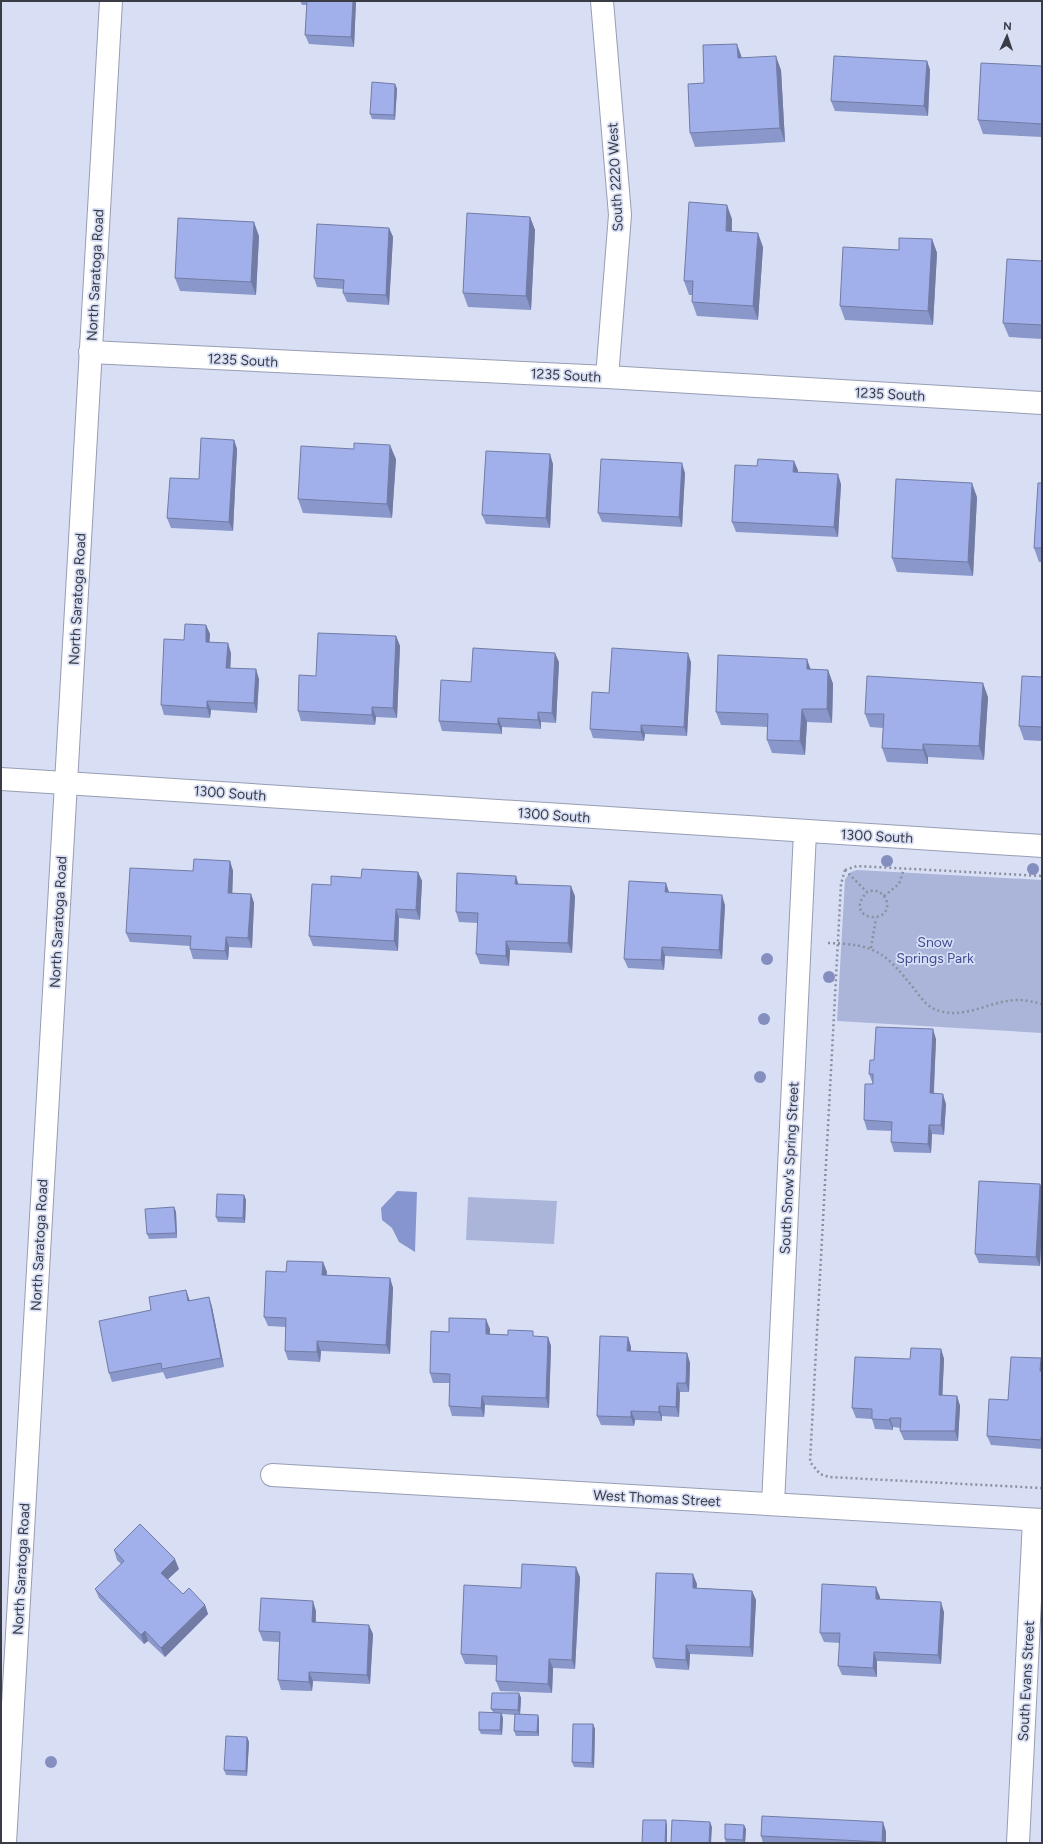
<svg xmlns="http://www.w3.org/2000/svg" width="1043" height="1844" font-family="Figtree,sans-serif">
<rect width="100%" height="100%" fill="#d8dff5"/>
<!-- green -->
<path fill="#abb5da" d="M857 870 1042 880V1033L837 1021 845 879 851 872Z
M468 1197 557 1201 554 1244 466 1240Z"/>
<!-- water -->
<path fill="#8795ce" d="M397 1191 417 1192 415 1252 399 1242 392 1228 382 1220 381 1208Z"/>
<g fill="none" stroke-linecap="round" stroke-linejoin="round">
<!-- street casing -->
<g stroke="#979db2" stroke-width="24">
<path id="street" d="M602 1 620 215 607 377
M90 352 607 377 1042 403
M65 783 1042 846
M272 1475 1042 1520
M773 1504 805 832
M1018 1843 1034 1520"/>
</g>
<!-- secondary casing -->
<g stroke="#979db2" stroke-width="24">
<path id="secondary" d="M1 779 65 783
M5 1843 111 1"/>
</g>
<!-- path -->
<path stroke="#8a8f9e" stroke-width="2.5" stroke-dasharray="2 3" stroke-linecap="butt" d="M845 870 841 884 810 1462 820 1474 829 1477 1042 1488
M845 870 857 866 1042 876
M845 870 867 892 874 890C880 892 885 895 887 902 891 927 842 919 867 892
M884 896 899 884 904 869
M828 943C876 944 886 953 915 990 921 998 929 1009 940 1011 966 1019 992 1000 1018 1000 1026 1000 1034 1002 1042 1004
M871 948 876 918"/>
<!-- street -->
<use href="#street" stroke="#fff" stroke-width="22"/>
<!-- secondary -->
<use href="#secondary" stroke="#fff" stroke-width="22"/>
</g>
<!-- trees -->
<g fill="#848fc0">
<circle cx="887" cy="861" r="6"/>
<circle cx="1033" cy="869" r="6"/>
<circle cx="767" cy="959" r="6"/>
<circle cx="829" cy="977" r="6"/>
<circle cx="764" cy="1019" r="6"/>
<circle cx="760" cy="1077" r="6"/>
<circle cx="51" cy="1762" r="6"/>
</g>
<!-- wall -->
<path fill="#8a97ca" d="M300 1H356L354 47 309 44 305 35 307 5H302Z
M742 58 781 70 785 142 695 147 690 133 704 83Z
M927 61 930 70 928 116 835 111 831 101Z
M1042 66V137L983 134 978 120Z
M395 84 397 89 395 120 372 119 370 114Z
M530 217 535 230 531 310 468 307 463 293Z
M732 219V231L763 247 758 320 697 316 692 302V295H689L684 281Z
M389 228 393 237 389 305 347 302 343 293 344 289 317 287 314 278Z
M259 236 256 295 180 291 175 278Z
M932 239 937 253 933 325 845 320 840 306 899 250Z
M1042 261V339L1009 337 1003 323Z
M234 440 237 449 233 531 171 528 167 518 199 479Z
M396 459 392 518 303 513 298 499Z
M553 464 550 528 486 524 482 515Z
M798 470 797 472 841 484 838 537 736 532 732 522Z
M685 473 682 527 602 522 598 513Z
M1042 483V562H1039L1034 548Z
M977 497 973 576 897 572 892 558Z
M206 625 210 634 209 643 231 653 230 668 259 679 257 713 211 710 210 718 164 715 161 705 184 640Z
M396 636 400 646 397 718 376 717 375 725 301 721 298 711 316 676Z
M559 662 556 723 541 722V729L502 727V734L442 731 439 721 471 682Z
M691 662 687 736 645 734 644 741 593 738 590 729 609 693Z
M811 669 828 670 833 684 832 723 807 722 805 755 772 753 767 740V727L721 725 716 712Z
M1042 677V741L1024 740 1019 726Z
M988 697 984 760 928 757V764L887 762 882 748 883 728 870 727 865 714Z
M230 861 233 871 232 893 251 894 254 903 252 948 229 947 228 960 193 959 190 949V946L130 942 126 933 193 871Z
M418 872 422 881 420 920 399 918 398 951 313 946 309 936 331 885 361 878Z
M519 884 575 896 572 953 510 950 509 966 480 964 476 954 478 923 459 922 456 912Z
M725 905 722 959 665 956 664 970 628 968 624 959Z
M936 1039 934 1093 946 1104 944 1135 932 1134 931 1153 894 1152 891 1142 892 1131 867 1130 864 1120 873 1084 869 1074 874 1060Z
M1042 1189V1226L1040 1266 979 1263 975 1254Z
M244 1195 246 1200 245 1223 218 1222 216 1217Z
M174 1207 176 1212 177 1238 149 1239 147 1234Z
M323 1262 327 1272 326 1275 390 1278 393 1288 390 1354 321 1351 320 1362 288 1360 285 1351 286 1327 268 1326 264 1317 286 1272Z
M186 1290 190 1301 209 1297 212 1307 224 1367 166 1379 163 1372 112 1382 109 1373 151 1310Z
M490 1329V1334L548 1337 551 1346 549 1408 485 1405 484 1417 452 1416 449 1406 450 1383H433L430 1373 449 1332Z
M628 1337 631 1347V1351L687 1353 690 1363 689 1392H680L679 1417 662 1416V1421L635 1420 634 1426 601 1425 597 1416Z
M941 1349 944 1359 942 1396H957L960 1406 958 1441 904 1440 900 1431V1428L893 1427V1430L875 1429 872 1419 856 1418 852 1408 910 1359Z
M1042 1361V1449L991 1445 987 1436 1008 1400Z
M114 1550 179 1569 168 1579 183 1594 205 1605 208 1614 165 1657 148 1641 144 1644 99 1598 95 1589 121 1564 117 1560Z
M580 1577 575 1669 553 1668 552 1693 500 1691 496 1681 497 1665 465 1664 461 1654 521 1588Z
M697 1584 696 1588 752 1591 756 1600 753 1657 690 1654 689 1670 656 1668 653 1658Z
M880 1597V1599L944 1612 941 1664 877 1661V1677L842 1675 838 1666 840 1643 824 1642 820 1633Z
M316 1611V1622L373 1634 370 1684 313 1681 312 1691 281 1690 278 1680 279 1642 263 1641 259 1631Z
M519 1693 521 1698 520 1714 539 1719V1736H516L514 1731 515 1715 502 1714 503 1718 502 1735 481 1734 479 1730 493 1712 491 1709Z
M593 1724 595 1729 594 1768 574 1767 572 1762Z
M247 1737 249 1742 247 1776 226 1775 224 1770Z
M883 1822 886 1832V1843H763L761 1836Z
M746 1829 745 1843H726L725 1839Z"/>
<!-- shaded-wall -->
<path fill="#717ba4" d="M353 1H356L354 47 351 37Z
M737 44 742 58H738Z
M776 56 781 70 785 142 780 128Z
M927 61 930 70 928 116 924 106Z
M395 84 397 89 395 120 394 115Z
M727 205 732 219 731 245 726 231Z
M530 217 535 230 531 310 526 296Z
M254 222 259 236 256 295 251 282Z
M389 228 393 237 389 305 386 295Z
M758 233 763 247 758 320 753 306Z
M932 239 937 253 933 325 928 311Z
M234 440 237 449 233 531 229 522Z
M390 445 396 459 392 518 387 504Z
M550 454 553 464 550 528 546 518Z
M794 461 798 470 797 481 793 472Z
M682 463 685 473 682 527 679 517Z
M838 474 841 484 838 537 834 527Z
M972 483 977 497 973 576 968 562Z
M206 625 210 634 209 652 206 642Z
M396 636 400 646 397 718 393 708Z
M228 643 231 653 230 677 226 668Z
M555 653 559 662 556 723 552 713Z
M688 653 691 662 687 736 684 727Z
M807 659 812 673 807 669Z
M256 669 259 679 257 713 254 703Z
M828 670 833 684 832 723 827 709Z
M983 683 988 697 984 760 979 746Z
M207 701 211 710 210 718 207 708Z
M372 707 376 717 375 725 372 715Z
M802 709 807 722 805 755 800 741Z
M538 712 541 722V729L538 720Z
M498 718 502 727V734L498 724Z
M641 725 645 734 644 741 641 732Z
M923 744 928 757V764L923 750Z
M230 861 233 871 232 902 228 893Z
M418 872 422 881 420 920 416 910Z
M516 876 519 886 515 884Z
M666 883 669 892H665Z
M571 886 575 896 572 953 568 943Z
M251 894 254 903 252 948 248 938Z
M722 895 725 905 722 959 719 950Z
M396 909 399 918 398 951 394 941Z
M226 937 229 947 228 960 225 951Z
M506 941 510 950 509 966 506 956Z
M662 947 665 956 664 970 661 960Z
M933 1029 936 1039 933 1103 930 1093Z
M943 1094 946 1104 944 1135 941 1125Z
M929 1125 932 1134 931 1153 928 1144Z
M1040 1184 1042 1189V1226L1040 1266 1036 1257Z
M244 1195 246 1200 245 1223 243 1218Z
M174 1207 176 1212 177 1238 176 1233Z
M323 1262 327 1272 326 1285 322 1275Z
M390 1278 393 1288 390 1354 386 1345Z
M186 1290 189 1299 191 1311 188 1301Z
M209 1297 212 1307 224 1367 221 1358Z
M486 1319 490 1329 489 1344 486 1334Z
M548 1337 551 1346 549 1408 546 1398Z
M628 1337 631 1347 630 1361 627 1351Z
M317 1341 321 1351 320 1362 317 1352Z
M941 1349 944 1359 942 1405 939 1395Z
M687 1353 690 1363 689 1392 686 1383Z
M1041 1358 1042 1361V1376L1040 1371Z
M677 1383 680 1392 679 1417 676 1407Z
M482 1396 485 1405 484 1417 481 1408Z
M957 1396 960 1406 958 1441 955 1431Z
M659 1406 662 1416V1421L659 1412Z
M631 1411 635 1420 634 1426 631 1417Z
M890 1418 893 1427V1430L889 1420Z
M175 1559 179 1569 165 1582 161 1573Z
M576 1567 580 1577 575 1669 572 1660Z
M693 1574 697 1584 696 1598 693 1588Z
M876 1587 880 1597 879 1608 876 1599Z
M752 1591 756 1600 753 1657 750 1647Z
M313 1601 316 1611 315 1631 312 1622Z
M941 1602 944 1612 941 1664 938 1655Z
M205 1605 208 1614 165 1657 161 1648Z
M369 1625 373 1634 370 1684 367 1675Z
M145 1631 148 1641 144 1644 141 1635Z
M686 1645 690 1654 689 1670 686 1660Z
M874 1652 877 1661V1677L873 1668Z
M549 1659 553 1668 552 1693 548 1684Z
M309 1672 313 1681 312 1691 309 1682Z
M519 1693 521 1698 520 1715 518 1710Z
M501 1713 503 1718 502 1735 500 1730Z
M538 1715 539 1719V1736L537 1732Z
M593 1724 595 1729 594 1768 592 1763Z
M247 1737 249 1742 247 1776 246 1771Z
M666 1820 667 1825V1843H665Z
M710 1822 712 1827 711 1843H709Z
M883 1822 886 1832V1843H882V1842Z
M744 1825 746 1829 745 1843H744L743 1840Z"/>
<!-- building -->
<path fill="#a1b0eb" stroke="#717ba4" d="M307 1H353L351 37 305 35Z
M737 44 738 58 776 56 780 128 690 133 688 84 704 83 703 45Z
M834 56 927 61 924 106 831 101Z
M981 63 1042 66V124L978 120Z
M372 82 395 84 394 115 370 114Z
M689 202 727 205 726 231 758 233 753 306 692 302 693 281H684Z
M467 213 530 217 526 296 463 293Z
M178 218 254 222 251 282 175 278Z
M317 224 389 228 386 295 343 293 344 280 314 278Z
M899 238 932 239 928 311 840 306 843 247 899 250Z
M1007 259 1042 261V325L1003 323Z
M201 438 234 440 229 522 167 518 170 478 199 479Z
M354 443 390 445 387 504 298 499 301 446 354 449Z
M486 451 550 454 546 518 482 515Z
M601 459 682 463 679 517 598 513Z
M758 459 794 461 793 472 838 474 834 527 732 522 735 465 757 466Z
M896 479 972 483 968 562 892 558Z
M1038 483H1042V548H1034Z
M185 624 206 625V642L228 643 226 668 256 669 254 703 207 701V708L161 705 164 639 184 640Z
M318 633 396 636 393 708 372 707V715L298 711 299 675 316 676Z
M473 648 555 653 552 713 538 712V720L498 718V724L439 721 441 680 471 682Z
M612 648 688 653 684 727 641 725V732L590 729 592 692 609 693Z
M718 655 807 659V669L828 670 827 709H802L800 741 767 740 768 714 716 712Z
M867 676 983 683 979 746 923 744V750L882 748 884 714H865Z
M1022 676 1042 677V727L1019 726Z
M194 859 230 861 228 893 251 894 248 938 226 937 225 951 190 949 191 936 126 933 130 868 193 871Z
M362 869 418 872 416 910 396 909 394 941 309 936 312 884 331 885V876L361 878Z
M457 873 516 876 515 884 571 886 568 943 506 941V956L476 954 478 913 456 912Z
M629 881 666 883 665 892 722 895 719 950 662 947 661 960 624 959Z
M876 1027 933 1029 930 1093 943 1094 941 1125H929L928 1144 891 1142 892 1122 864 1120 865 1084H873V1074H869L870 1060H874Z
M979 1181 1040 1184 1036 1257 975 1254Z
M217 1194 244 1195 243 1218 216 1217Z
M174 1207 176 1233 147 1234 145 1209Z
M287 1261 323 1262 322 1275 390 1278 386 1345 317 1341V1352L285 1351 286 1318 264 1317 266 1271 286 1272Z
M186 1290 188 1301 209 1297 221 1358 162 1369 161 1363 109 1373 99 1321 151 1310 149 1297Z
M449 1318 486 1319V1334L508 1335V1330L533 1331V1336L548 1337 546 1398 482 1396 481 1408 449 1406 450 1374 430 1373 431 1331 449 1332Z
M600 1336 628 1337 627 1351 687 1353 686 1383H677L676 1407 659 1406V1412L631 1411V1417L597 1416Z
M911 1348 941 1349 939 1395 957 1396 955 1431H900L901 1418H890L889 1420 872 1419V1409L852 1408 855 1357 910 1359Z
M1011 1357 1041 1358 1040 1371H1042V1428L1041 1440 987 1436 989 1399 1008 1400Z
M140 1524 175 1559 161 1573 183 1594 189 1588 205 1605 161 1648 145 1631 141 1635 95 1589 124 1561 114 1550Z
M522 1564 576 1567 572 1660 549 1659 548 1684 496 1681 497 1656 461 1654 464 1585 521 1588Z
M656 1573 693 1574V1588L752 1591 750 1647 686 1645V1660L653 1658Z
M822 1584 876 1587V1599L941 1602 938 1655 874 1652 873 1668 838 1666 840 1633H820Z
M261 1598 313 1601 312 1622 369 1625 367 1675 309 1672V1682L278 1680 280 1632 259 1631Z
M492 1693H519L518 1710 491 1709Z
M479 1712 501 1713 500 1730H479Z
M515 1714 538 1715 537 1732 514 1731Z
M573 1724H593L592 1763 572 1762Z
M226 1736 247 1737 246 1771 224 1770Z
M762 1816 883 1822 882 1842 761 1836Z
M643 1820H666L665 1843H642Z
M672 1820 710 1822 709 1843H671Z
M725 1824 744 1825 743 1840 725 1839Z"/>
<g text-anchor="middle" stroke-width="3.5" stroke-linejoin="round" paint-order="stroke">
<!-- street labels -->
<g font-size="14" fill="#393c45" stroke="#d8dff5">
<text transform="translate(615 177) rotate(-93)" y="5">South 2220 West</text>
<text transform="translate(95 275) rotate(-87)" y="5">North Saratoga Road</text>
<text transform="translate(243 360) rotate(3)" y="5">1235 South</text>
<text transform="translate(566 375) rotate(3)" y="5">1235 South</text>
<text transform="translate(890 394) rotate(3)" y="5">1235 South</text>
<text transform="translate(77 599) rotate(-87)" y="5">North Saratoga Road</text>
<text transform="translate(230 793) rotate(4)" y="5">1300 South</text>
<text transform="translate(554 815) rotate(4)" y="5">1300 South</text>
<text transform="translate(877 836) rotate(3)" y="5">1300 South</text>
<text transform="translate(58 922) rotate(-87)" y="5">North Saratoga Road</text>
<text transform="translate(789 1168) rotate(-87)" y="5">South Snow's Spring Street</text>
<text transform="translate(39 1245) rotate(-87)" y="5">North Saratoga Road</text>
<text transform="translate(657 1498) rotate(3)" y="5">West Thomas Street</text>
<text transform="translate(21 1569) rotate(-87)" y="5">North Saratoga Road</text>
<text transform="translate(1026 1681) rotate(-87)" y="5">South Evans Street</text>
</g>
<!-- park labels -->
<g font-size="14" fill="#404d94" stroke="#d8dff5">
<text x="935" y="947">Snow<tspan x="935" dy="16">Springs Park</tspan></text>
</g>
</g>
<!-- border -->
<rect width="1043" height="1844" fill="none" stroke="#393c45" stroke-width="4"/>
<!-- north arrow -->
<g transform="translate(1007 36) rotate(3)" stroke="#d8dff5" stroke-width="3" paint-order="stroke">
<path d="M0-3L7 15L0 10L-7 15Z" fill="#393c45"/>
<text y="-6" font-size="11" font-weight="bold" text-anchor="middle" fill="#393c45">N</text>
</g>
</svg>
